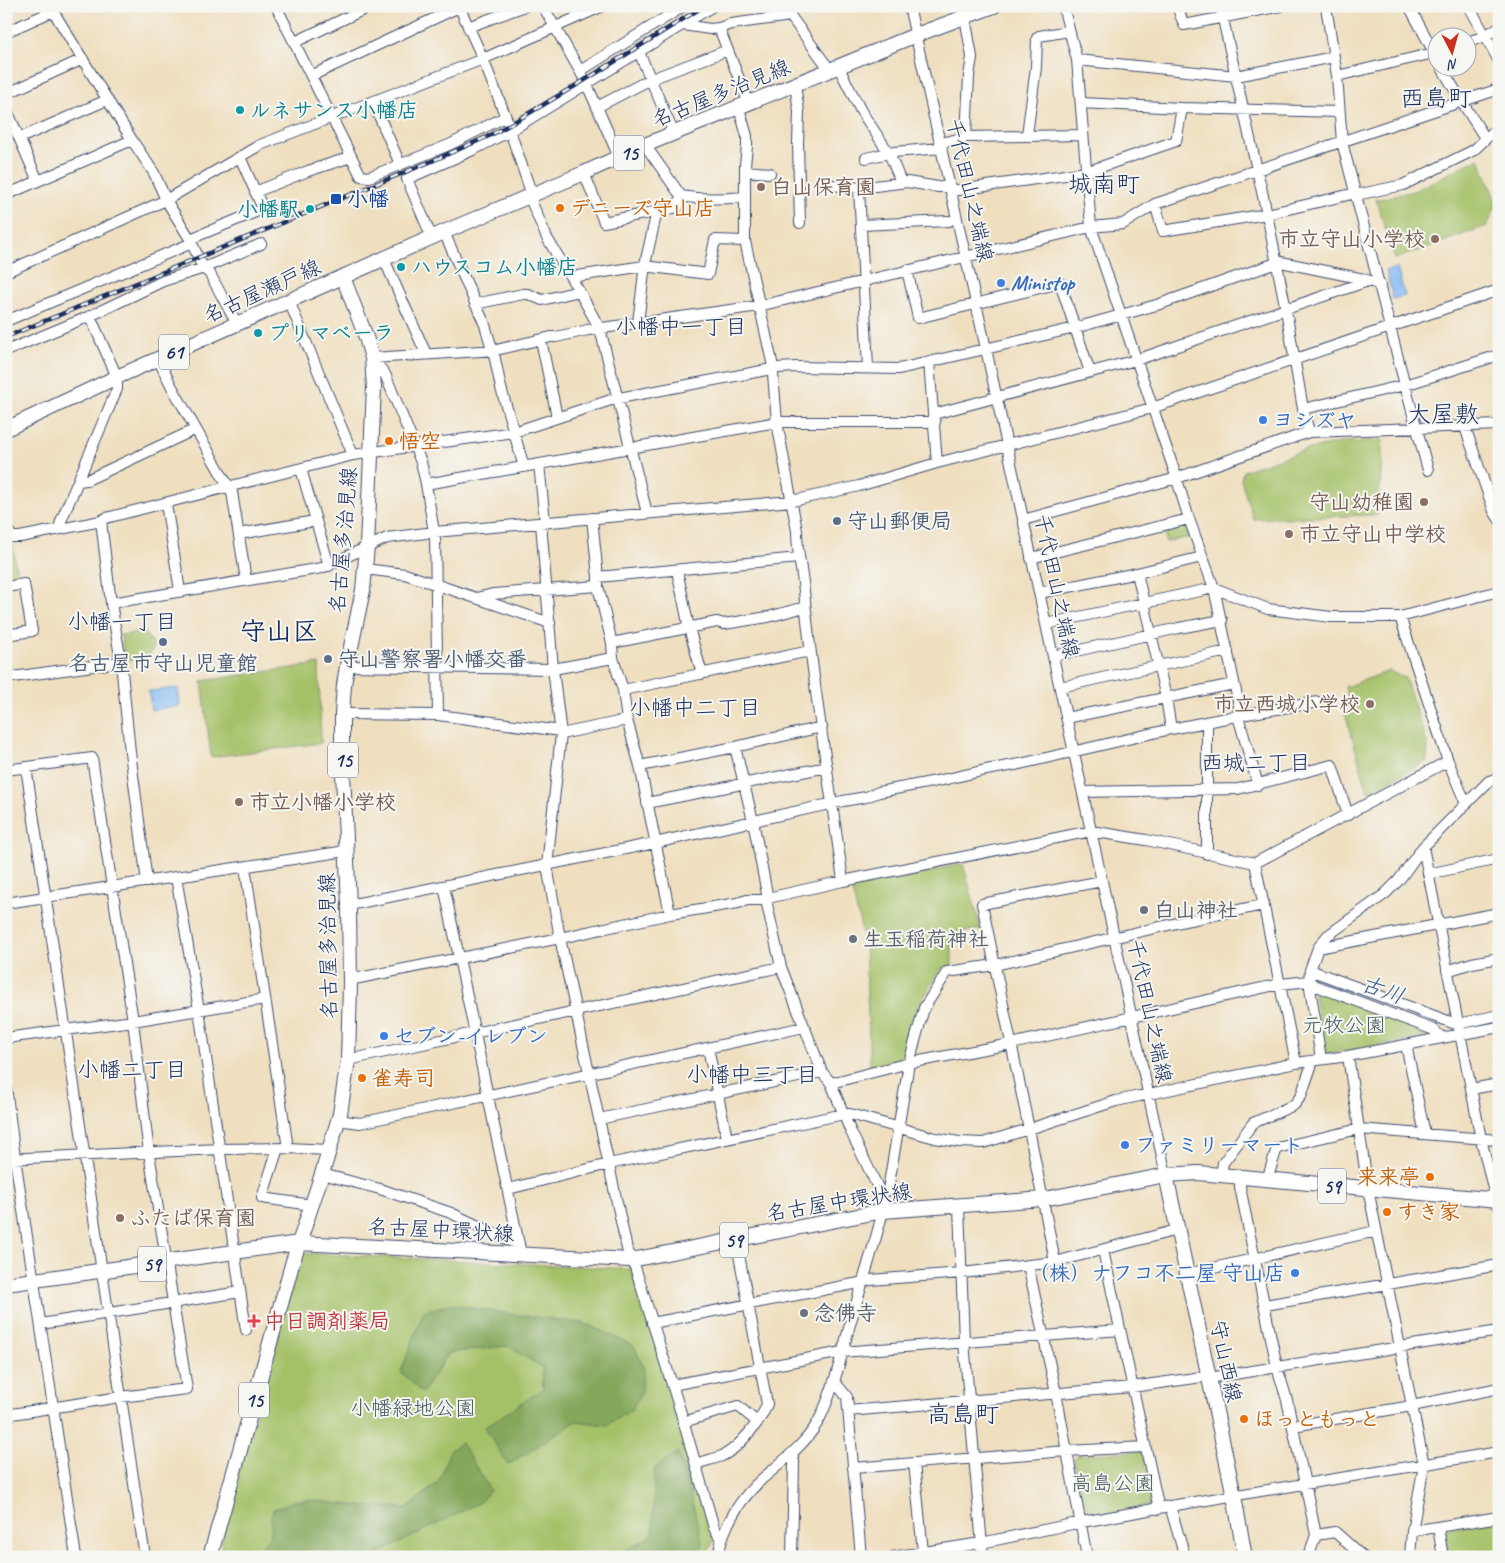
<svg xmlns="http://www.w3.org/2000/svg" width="1505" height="1563" font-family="Caveat,'Klee One',sans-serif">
<rect width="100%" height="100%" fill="#f6f6f2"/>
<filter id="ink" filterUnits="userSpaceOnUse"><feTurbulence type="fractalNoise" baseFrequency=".02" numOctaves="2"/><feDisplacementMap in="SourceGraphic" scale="10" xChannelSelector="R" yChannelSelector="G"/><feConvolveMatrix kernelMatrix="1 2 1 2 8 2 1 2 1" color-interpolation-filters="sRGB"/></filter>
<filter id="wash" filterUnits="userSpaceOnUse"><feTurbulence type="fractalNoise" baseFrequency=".0096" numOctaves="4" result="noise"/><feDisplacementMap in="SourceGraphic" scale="20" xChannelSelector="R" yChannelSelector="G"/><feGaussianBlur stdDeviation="1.12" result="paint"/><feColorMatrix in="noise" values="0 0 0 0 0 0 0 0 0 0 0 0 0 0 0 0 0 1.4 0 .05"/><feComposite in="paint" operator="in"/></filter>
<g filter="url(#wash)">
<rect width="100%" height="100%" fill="#efdfbf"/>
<!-- green -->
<path fill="#a5c167" stroke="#607862" d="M1479 158 1497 204 1487 226 1395 259 1376 200 1414 191Z
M1383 440 1378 515 1253 519 1241 480 1243 471 1305 450 1345 442Z
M1186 523 1191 537 1166 542 1164 529Z
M12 542 18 580 6 581V543Z
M144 632 153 644 154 647 148 657 124 661 121 635Z
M319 664 321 743 211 757 202 681Z
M1389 671 1405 678 1428 746 1427 761 1368 792 1345 713 1352 709 1345 687Z
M963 864 981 929 952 934V966L942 968 917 1008 904 1058 870 1065 865 944 851 887Z
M1313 988 1431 1034 1429 1037 1323 1054Z
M302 1253 633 1269 714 1540 709 1551 699 1557H219L231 1497Z
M1139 1451 1143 1453 1154 1504 1088 1518 1084 1515 1074 1459 1077 1455Z
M1499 1520V1557H1449L1444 1532 1447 1529Z"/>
<!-- forest -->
<path fill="#84a75c" stroke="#506b5d" d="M451 1304 495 1312 584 1323 634 1346 644 1368 641 1394 631 1410 607 1425 576 1421 508 1465 485 1427 543 1389 542 1367 507 1346 449 1353 422 1393 401 1372 424 1311Z
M461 1443 490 1490 480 1502 372 1557H266L267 1552 262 1546C278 1528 267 1528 273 1509L295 1501 308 1500 361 1506 407 1508 439 1482 450 1450Z
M678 1452 690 1493 703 1545 688 1557H614L653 1535 654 1469Z"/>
<!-- water -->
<path fill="#84bcf4" stroke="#5076a9" d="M1397 268 1405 296 1393 299 1386 271Z
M178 688 180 706 151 710 149 691Z"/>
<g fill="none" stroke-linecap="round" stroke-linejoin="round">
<!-- stream -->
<path stroke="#84bcf4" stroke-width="2.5" d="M1314 979 1371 998 1442 1026"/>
</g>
</g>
<g filter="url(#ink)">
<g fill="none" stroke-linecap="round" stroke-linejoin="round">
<!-- minor casing -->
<g stroke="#3b496d" stroke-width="12">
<path id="minor" d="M50 6 132 140 154 173 166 200 190 239 203 268 210 274 237 324
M276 6 361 176 369 177 449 145 505 117
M459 6 483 59 509 125 510 131 532 195
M543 6 585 80 619 157
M783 6 830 70
M909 6 976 303 1166 1175
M1063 6 1077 60 1091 227 1175 473 1189 519 1214 588 1241 715
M1177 6 1184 25 1281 6
M1220 6 1267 214 1286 310 1303 409 1309 432
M1326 6 1337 76 1342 142 1405 385 1428 470
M1409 6 1437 58
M1469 6 1499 61
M965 17 972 57 969 76 966 137
M683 25 710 29 719 28 749 104
M468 27 525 6
M719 28 731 24 791 16
M6 32 53 11
M295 42 371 6
M1468 42 1485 36 1499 27
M639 52 674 134
M1077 60 1236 76 1334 57
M838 66 861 111 889 153 901 182
M1442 68 1462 102 1485 138
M580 71 684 6
M311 76 459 7
M1337 76 1438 52
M795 85 799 111 798 143 800 223
M6 94 83 59
M373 102 400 164
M1081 103 1182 108 1339 112
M597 107 651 79 728 50
M6 108 38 181
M739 108 747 136V146L745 165V241L772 362 777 422 797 531C797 552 802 571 804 591 813 688 830 784 843 881
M1027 135 1036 67 1037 38 1039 36 1069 31
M20 138 107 100
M941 143 966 137 1083 135
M645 145 681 196C702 200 723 199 744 197
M866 158 894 152 942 148
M745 171 770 173
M584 173 604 222 678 207 681 196
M823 184 859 188 907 182 938 187H950
M859 188 868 368
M951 191 1086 172 1176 141 1182 108
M255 192 308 171 351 157
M6 195 132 140
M1356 195 1403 185 1474 150 1499 126
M529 196 547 238 579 291 600 329 647 513
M1155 204 1163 231 1267 214 1356 193
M861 225 949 221
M444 232 485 325 495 359 501 388 524 467
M432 238 407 179 473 150 510 131 713 6
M190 239 263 209 240 157
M384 259 426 354
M907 270 918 318 1060 283 1090 372
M6 272 166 200 260 145 483 59 603 6
M571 277 644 266 708 274 715 240 745 241
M289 301 353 455
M475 304 523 294H528L542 300 579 291
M6 321 192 243
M638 323 645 264 657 211
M541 340 557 417
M6 351 90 316 163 281 201 269 261 244
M158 359 172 387 228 486
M929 362 937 463
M1303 409 1405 385 1499 355
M934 414 1136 360 1368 281
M1465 427 1494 511 1499 519
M539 464 545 522
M301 469 329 566
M78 481 87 480 196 429
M426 484 777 422H935
M231 486 246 580
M166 504 180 591
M592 518 598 577V586L612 643 613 658 623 690 627 720 640 766 670 914
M1023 520 1177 478 1309 432 1499 425
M101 521 111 603 121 662 130 752 147 882
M6 523 11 537
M541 523 553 669 561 734 547 866 560 938 627 1249 635 1267 681 1413 714 1528 721 1539
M59 529 61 521 117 389V377L90 316
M239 534 315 521
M6 537H20L101 521 106 518 353 455 514 432 614 399 777 368 796 367 899 369 1075 328 1121 315 1160 304 1276 263 1281 262 1364 279 1380 285
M1031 558 1189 519
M365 569 405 574 476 598 493 594 598 586
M677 570 689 628 702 674
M1137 573 1166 698 1171 729
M598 577 799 558
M6 587 24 584 32 631 6 635
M1039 593 1137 573 1202 557
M476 598 550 623
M111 603 322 568 387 538 434 532 792 501 859 486 937 463 1152 408 1499 290
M1400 617 1448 761 1466 804
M1046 624 1214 588 1268 609 1331 617H1400L1499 591
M612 643 717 622 724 624 768 617 805 607
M1053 656 1179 628 1222 620
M347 666 553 669 613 658
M6 678 121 662
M1060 687 1228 651
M623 690 810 651
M342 714 438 715 561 731
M438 715 435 538 426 484 421 462 385 374 372 358 496 350 551 337H556L588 330 759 306 1091 227 1123 224 1155 204 1499 89
M1238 716 1258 785
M1066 718 1234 684
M561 734 627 720
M735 747 753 821 768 899
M640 766 735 747 822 727
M26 767 145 1557
M6 770 92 758 133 1021 149 1153 187 1389 120 1397 6 1415
M1083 792 1238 789 1332 765 1348 815
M647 803 827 767
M1423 847 1481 1139 1496 1200 1499 1207
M1207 854V722
M1255 863 1296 1063
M245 867 288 1148
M1428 874 1499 859
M176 877 199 1010 246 1330
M444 886 521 1254
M6 903 346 851
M349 905 655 843 843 801 866 797 879 792 947 779 986 770 1020 764 1171 729 1241 715 1318 702
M1318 948 1499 913
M1310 970 1453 1023 1458 1024 1499 1015
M1447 971 1472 963 1499 958
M349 980 560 938 670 914 738 903 747 900H766L772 897 843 881 1091 831 1146 840 1255 863 1448 761
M6 1038 133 1021 265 999
M1406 1045 1425 1134
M708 1048 727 1138
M1348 1056 1368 1189 1424 1465 1412 1531 1410 1557
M1321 1059 1309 981 1310 970 1318 948 1327 936 1385 894 1399 880 1423 847 1489 781 1499 778
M348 1060 781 967
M831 1083 909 1063 1011 1044 1280 984 1309 981 1314 985 1434 1030 1442 1038
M6 1087 15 1158 76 1557
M1471 1089 1499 1084
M599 1119 822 1072
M338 1120 360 1123 804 1027
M278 1148 262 1198 312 1205
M6 1159 220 1149 288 1148 329 1150
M322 1174 380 1189 451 1213 510 1241 519 1243
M1221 1175 1223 1163 1253 1123 1294 1105 1301 1096 1313 1061
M1240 1177V1187L1277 1367 1287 1400 1316 1535 1310 1552 1307 1557
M1267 1180 1277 1148 1359 1129 1499 1140
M508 1189 609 1164 844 1114H850L935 1138 959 1142 983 1143 1029 1129 1116 1101 1296 1063 1348 1056 1499 1027
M881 1194 888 1190 909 1063 924 1008 947 972 995 965 1190 920 1263 905
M959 1206 964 1342 983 1557
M1103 1250 1159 1509
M1055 1262 1029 1129 982 904 1102 881
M1028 1265 1056 1393 1087 1557
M1187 1274 1376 1231
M1265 1305 1499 1265
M652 1323 854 1284 870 1280 962 1273 1055 1262 1177 1230
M41 1324 240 1292
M1209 1378 1499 1331
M834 1381 847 1397 861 1557
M672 1385 842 1352 1120 1330
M848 1411 1132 1387 1209 1376
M683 1422 738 1406 757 1422
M1293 1426 1412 1406 1499 1388
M914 1463 923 1552
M696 1464C704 1461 714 1459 722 1456 738 1449 762 1420 767 1404L736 1239
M853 1468 1066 1451 1145 1447
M1170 1506 1185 1557
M1438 1527 1443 1557
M1412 1531 1499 1517
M1316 1535 1335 1532 1363 1557
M707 1557 718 1554
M718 1557C723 1526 739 1500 762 1479 784 1460 809 1442 821 1416 834 1388 841 1357 849 1328 860 1289 873 1251 883 1211V1202L881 1194 850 1130 831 1083 822 1072 781 967 766 900
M792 1557 794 1462 792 1453
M893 1557 981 1543 1082 1522 1170 1506 1499 1452"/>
</g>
<!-- major casing -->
<g stroke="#3b496d" stroke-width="16">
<path id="major" d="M6 429 117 377 444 232 584 173 645 145 916 35 994 6
M1166 1175 1234 1496 1245 1557
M6 1284 299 1243 631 1260 883 1211 1044 1199 1166 1175 1198 1173 1499 1200
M210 1557 293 1261 322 1174 340 1114 348 1060 350 985 349 905 342 751V714L344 685 347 666 363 590 367 547 374 387 372 358 366 337 343 277"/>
</g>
<!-- minor -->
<use href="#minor" stroke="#fff" stroke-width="10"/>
<!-- major -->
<use href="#major" stroke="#fff" stroke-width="14"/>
<!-- rail casing -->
<g stroke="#1b2f5e" stroke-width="4.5">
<path id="rail" d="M6 337 432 161 489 136 509 125 585 80 704 6"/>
</g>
<!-- rail -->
<use href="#rail" stroke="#f6f6f2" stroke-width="2.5" stroke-dasharray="8" stroke-linecap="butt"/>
</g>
</g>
<!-- markers -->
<g fill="#0f9aa8" stroke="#f6f6f2" stroke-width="2">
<circle cx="240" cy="110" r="5"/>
<circle cx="310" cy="209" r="5"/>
<circle cx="401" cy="267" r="5"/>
<circle cx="258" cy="333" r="5"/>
</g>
<g fill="#8d6e63" stroke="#f6f6f2" stroke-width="2">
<circle cx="761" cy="187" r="5"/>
<circle cx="1435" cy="239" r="5"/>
<circle cx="1424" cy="502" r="5"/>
<circle cx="1289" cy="534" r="5"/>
<circle cx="1370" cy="704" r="5"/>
<circle cx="239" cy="802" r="5"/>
<circle cx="120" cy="1218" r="5"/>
</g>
<rect fill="#1a4fb4" stroke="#f6f6f2" stroke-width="2" x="330" y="193" width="12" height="12" rx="2.5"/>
<g fill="#e8710a" stroke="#f6f6f2" stroke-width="2">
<circle cx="560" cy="208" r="5"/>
<circle cx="389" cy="441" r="5"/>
<circle cx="362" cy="1078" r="5"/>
<circle cx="1430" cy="1177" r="5"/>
<circle cx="1387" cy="1212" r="5"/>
<circle cx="1244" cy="1419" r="5"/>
</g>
<g fill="#3f7fe0" stroke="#f6f6f2" stroke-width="2">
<circle cx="1001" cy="283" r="5"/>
<circle cx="1263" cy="420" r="5"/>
<circle cx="384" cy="1036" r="5"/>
<circle cx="1125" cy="1145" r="5"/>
<circle cx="1295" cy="1273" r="5"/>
</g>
<g fill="#5c6f8a" stroke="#f6f6f2" stroke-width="2">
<circle cx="837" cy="521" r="5"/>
<circle cx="163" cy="642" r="5"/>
<circle cx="328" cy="659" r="5"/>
</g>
<g fill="#6b7280" stroke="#f6f6f2" stroke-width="2">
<circle cx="1144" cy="910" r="5"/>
<circle cx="853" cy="939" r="5"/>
<circle cx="804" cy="1313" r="5"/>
</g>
<path fill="#e0444e" stroke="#f6f6f2" stroke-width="2" d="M251.5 1313.5h5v5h5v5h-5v5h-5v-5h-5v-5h5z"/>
<g text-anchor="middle" stroke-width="4" stroke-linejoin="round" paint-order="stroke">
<!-- shield labels -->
<g fill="#f6f6f2" stroke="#5d6b8a" stroke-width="1">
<rect x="614" y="135.5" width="30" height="35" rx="4"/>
<rect x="159" y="334.5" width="30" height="35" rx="4"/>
<rect x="328" y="742.5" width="30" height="35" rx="4"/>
<rect x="1318" y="1168.5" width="28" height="35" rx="4"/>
<rect x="720" y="1222.5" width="28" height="35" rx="4"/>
<rect x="138" y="1246.5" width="28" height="35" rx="4"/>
<rect x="239" y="1382.5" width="30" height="35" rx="4"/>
</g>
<g font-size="20" font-weight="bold" fill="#1b2f5e">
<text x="629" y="160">15</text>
<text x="174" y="359">61</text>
<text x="343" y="767">15</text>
<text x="1332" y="1193">59</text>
<text x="734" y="1247">59</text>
<text x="152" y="1271">59</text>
<text x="254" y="1407">15</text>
</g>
<!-- street labels -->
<g font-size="21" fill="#1b2f5e" stroke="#f6f6f2">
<text transform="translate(721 93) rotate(-22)" y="7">名古屋多治見線</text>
<text transform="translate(970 190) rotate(77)" y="7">千代田山之端線</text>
<text transform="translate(262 291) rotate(-24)" y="7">名古屋瀬戸線</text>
<text transform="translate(343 540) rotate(-85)" y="7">名古屋多治見線</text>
<text transform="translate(1057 586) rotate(78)" y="7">千代田山之端線</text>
<text transform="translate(328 946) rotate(-91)" y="7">名古屋多治見線</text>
<text transform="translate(1150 1011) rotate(78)" y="7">千代田山之端線</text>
<text transform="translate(839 1202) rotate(-9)" y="7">名古屋中環状線</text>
<text transform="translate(441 1230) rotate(3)" y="7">名古屋中環状線</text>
<text transform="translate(1226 1361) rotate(78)" y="7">守山西線</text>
</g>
<!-- culture labels -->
<g font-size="21" font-weight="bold" fill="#0d838f" stroke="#f6f6f2" text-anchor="start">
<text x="250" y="117">ルネサンス小幡店</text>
<text x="300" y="216" text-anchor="end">小幡駅</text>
<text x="411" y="274">ハウスコム小幡店</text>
<text x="268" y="340">プリマベーラ</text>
</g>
<!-- education labels -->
<g font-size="21" font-weight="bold" fill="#785e54" stroke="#f6f6f2" text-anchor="start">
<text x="771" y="194">白山保育園</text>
<text x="1425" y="246" text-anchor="end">市立守山小学校</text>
<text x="1414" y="509" text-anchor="end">守山幼稚園</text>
<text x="1299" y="541">市立守山中学校</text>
<text x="1360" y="711" text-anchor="end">市立西城小学校</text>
<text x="249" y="809">市立小幡小学校</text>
<text x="130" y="1225">ふたば保育園</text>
</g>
<!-- transit labels -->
<g font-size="21" font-weight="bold" fill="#164399" stroke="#f6f6f2" text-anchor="start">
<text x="347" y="206">小幡</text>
</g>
<!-- food labels -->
<g font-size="21" font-weight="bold" fill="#c56008" stroke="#f6f6f2" text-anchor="start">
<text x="570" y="215">デニーズ守山店</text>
<text x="399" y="448">悟空</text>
<text x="372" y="1085">雀寿司</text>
<text x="1420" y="1184" text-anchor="end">来来亭</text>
<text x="1397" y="1219">すき家</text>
<text x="1254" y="1426">ほっともっと</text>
</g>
<!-- shop labels -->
<g font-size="21" font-weight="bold" fill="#366cbe" stroke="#f6f6f2" text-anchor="start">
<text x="1011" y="290">Ministop</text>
<text x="1273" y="427">ヨシズヤ</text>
<text x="394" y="1043">セブン-イレブン</text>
<text x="1135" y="1152">ファミリーマート</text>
<text x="1285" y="1280" text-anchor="end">（株）ナフコ不二屋 守山店</text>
</g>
<!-- service labels -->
<g font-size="21" font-weight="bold" fill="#4e5e75" stroke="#f6f6f2" text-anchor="start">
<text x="847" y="528">守山郵便局</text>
<text x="338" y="666">守山警察署小幡交番</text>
<text x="163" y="670" text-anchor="middle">名古屋市守山児童館</text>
</g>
<!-- worship labels -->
<g font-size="21" font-weight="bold" fill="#5b616d" stroke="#f6f6f2" text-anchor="start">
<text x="1154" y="917">白山神社</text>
<text x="863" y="946">生玉稲荷神社</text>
<text x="814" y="1320">念佛寺</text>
</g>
<!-- park labels -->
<g font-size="21" fill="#445b61" stroke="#f6f6f2">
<text x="1344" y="1032">元牧公園</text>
<text x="413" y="1415">小幡緑地公園</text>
<text x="1113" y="1490">高島公園</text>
</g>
<!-- health labels -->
<g font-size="21" font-weight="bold" fill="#be3a42" stroke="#f6f6f2" text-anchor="start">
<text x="264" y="1328">中日調剤薬局</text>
</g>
<!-- neighbourhood labels -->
<g font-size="22" fill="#1b2f5e" stroke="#f6f6f2">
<text x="681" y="334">小幡中一丁目</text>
<text x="122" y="629">小幡一丁目</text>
<text x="695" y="715">小幡中二丁目</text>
<text x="1256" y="770">西城二丁目</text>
<text x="132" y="1077">小幡二丁目</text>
<text x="752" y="1082">小幡中三丁目</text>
</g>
<!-- water labels -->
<g font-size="22" font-style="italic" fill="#3a598b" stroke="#f6f6f2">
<text transform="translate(1383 989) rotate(20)" y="8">古川</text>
</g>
<!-- quarter labels -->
<g font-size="24" fill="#1b2f5e" stroke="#f6f6f2">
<text x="1436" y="106">西島町</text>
<text x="1104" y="192">城南町</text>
<text x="1443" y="422">大屋敷</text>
<text x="963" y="1422">高島町</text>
</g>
<!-- district labels -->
<g font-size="26" font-weight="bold" fill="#1b2f5e" stroke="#f6f6f2">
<text x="279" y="640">守山区</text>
</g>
</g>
<!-- margin -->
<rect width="1505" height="1563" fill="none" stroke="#f6f6f2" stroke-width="25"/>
<!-- north arrow -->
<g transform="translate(1452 52) rotate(174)"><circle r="24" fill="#f6f6f2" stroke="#9ea6b7"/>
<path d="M0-4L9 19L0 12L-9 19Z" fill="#c8321e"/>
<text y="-8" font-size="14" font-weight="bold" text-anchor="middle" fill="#1b2f5e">N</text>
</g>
</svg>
